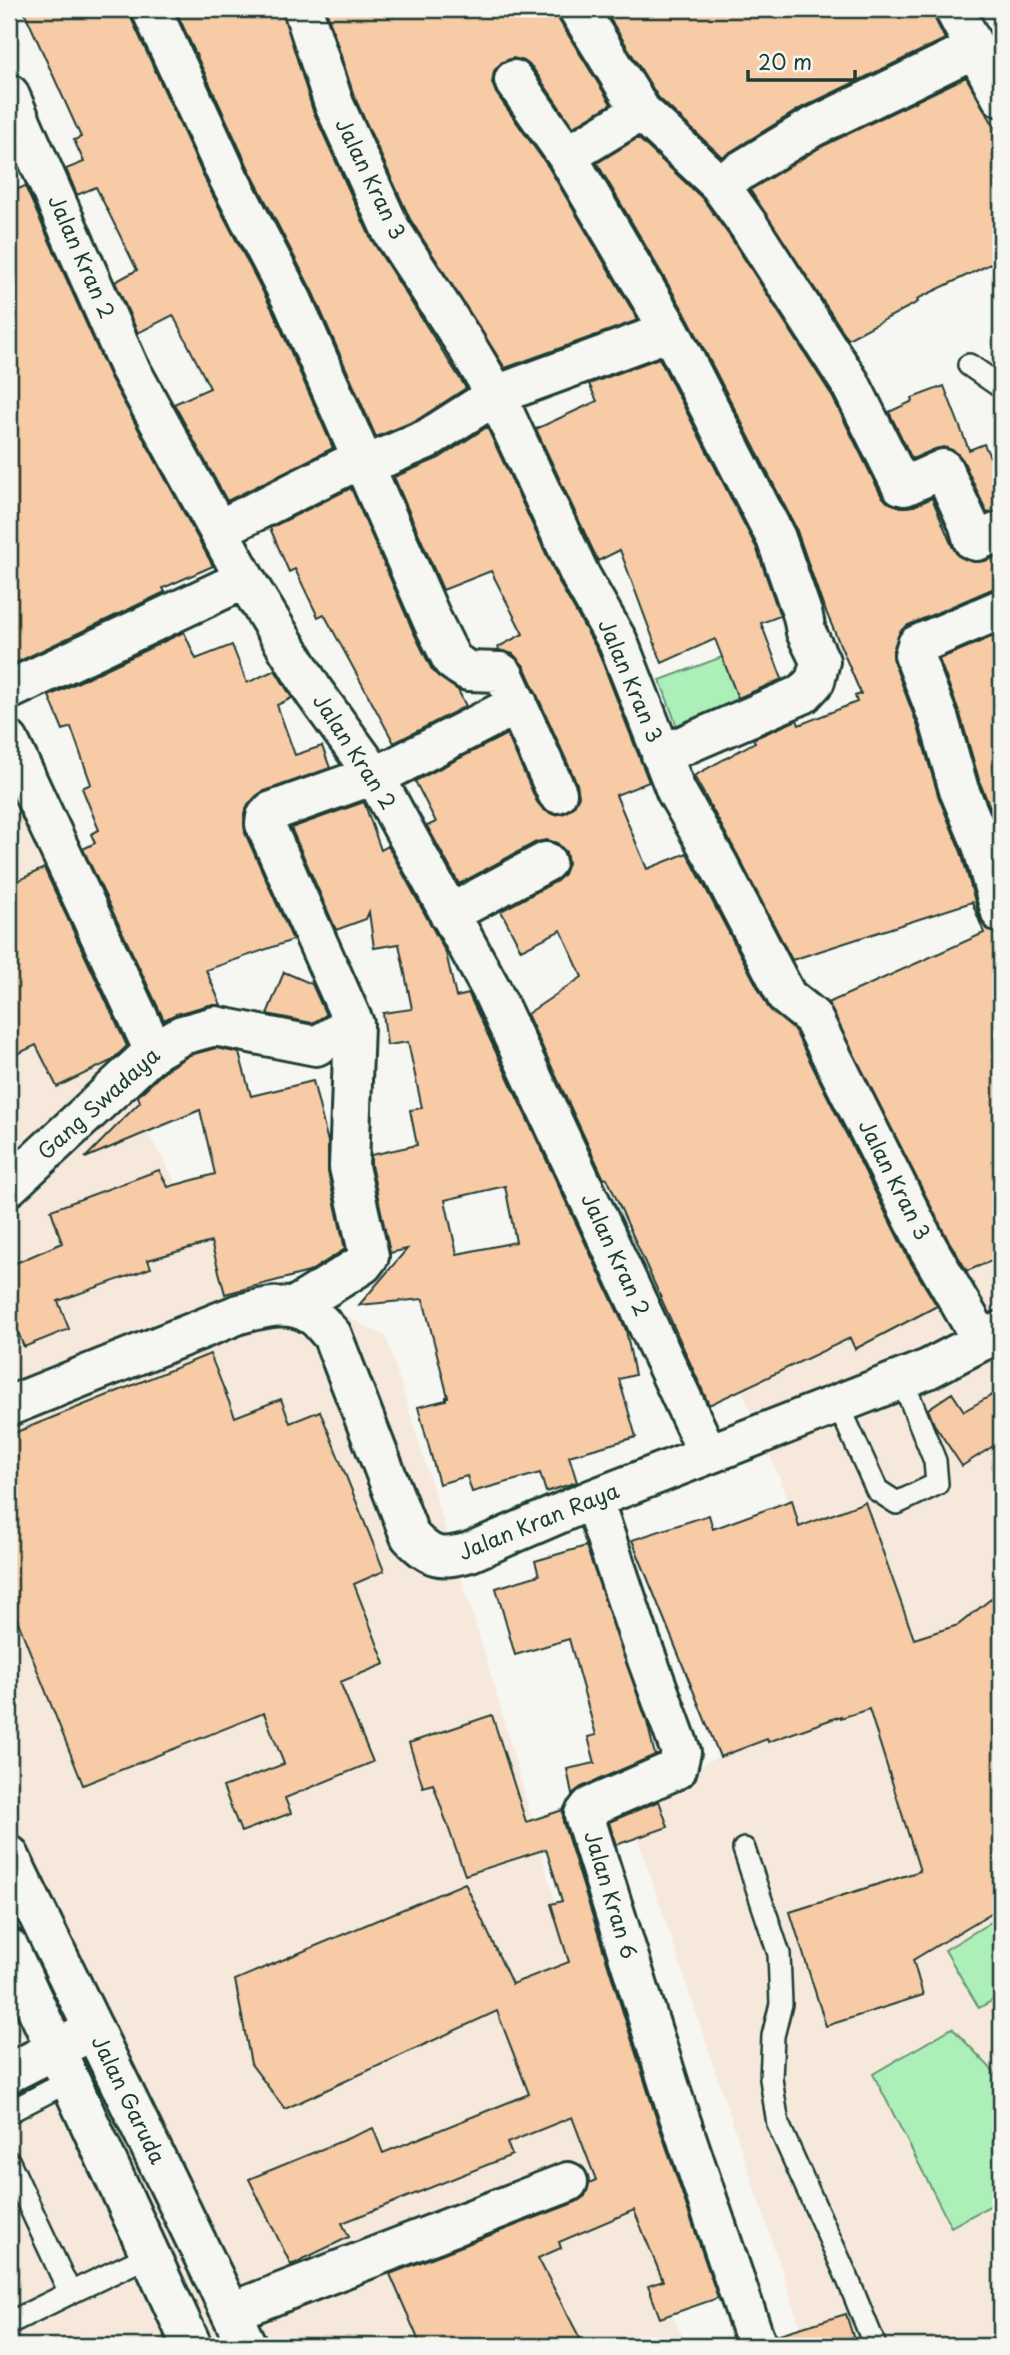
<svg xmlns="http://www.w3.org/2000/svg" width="1010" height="2355" font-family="'Playpen Sans',sans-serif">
<rect width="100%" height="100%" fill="#f6f6f2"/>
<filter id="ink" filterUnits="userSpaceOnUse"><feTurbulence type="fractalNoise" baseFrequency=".0143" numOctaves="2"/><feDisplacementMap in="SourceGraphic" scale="14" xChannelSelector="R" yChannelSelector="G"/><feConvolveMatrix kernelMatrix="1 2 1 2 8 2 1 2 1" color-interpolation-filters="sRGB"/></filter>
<g filter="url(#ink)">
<!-- built -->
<path fill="#f6e9db" d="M9 716 169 1061 133 1107 235 1286 333 1309 386 1337 489 1668 672 2315 687 2346H9Z
M1001 976V2346H807L628 1808 720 1755 841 1622 695 1280 908 1162 874 1033Z"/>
<!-- green -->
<path fill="#adefb8" stroke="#669676" stroke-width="2" d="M722 657 742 709 679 732 660 680Z
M1001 1916V1996L979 2008 945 1950Z
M952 2028 998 2076 1001 2074V2200L951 2227 873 2074Z"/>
<!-- building -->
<path fill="#f7cba6" stroke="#1f3d34" stroke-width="2" fill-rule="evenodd" d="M23 9H129L131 18 209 188 273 311 333 448 227 501 174 404 210 388 173 315 138 333 115 282 137 270 96 187 77 195 66 169 84 162 74 140 81 137Z
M175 9H282L313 111 371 239 466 388 417 420 376 437 313 293 249 169Z
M326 9H556L559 20 611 104 573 127 532 67 524 61 513 58 502 62 494 71 492 83 496 93 549 168 638 320 505 368 410 219 354 96Z
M604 9H932L935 19 945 39 801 108 722 157 658 97Z
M966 77 1001 138V259L917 299 918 302 848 339 750 190 821 147Z
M638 138 702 198 731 238 831 394 881 495 887 502 901 507 914 506 932 498 952 546 958 556 973 562 985 561 1001 555V588L992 589 908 625 900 631 893 650 894 663 918 727 939 798 961 852 980 919 986 929 995 934H1001V1257L967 1271 947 1238 828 1003 984 933 972 902 792 960 737 854 694 776 755 742 753 739 797 720 799 725 857 702 855 696 861 694 821 600 796 528 689 320 597 163Z
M25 186 110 377 213 566 163 588 165 592 9 666V193Z
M659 358 756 547 780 616 761 623 782 679 738 698 715 639 662 663 620 550 598 561 536 429 597 401 589 384Z
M944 386 969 450 984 444 990 457 1001 452V510L987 513 963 460 955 451 944 447 935 449 912 459 889 412 913 401 912 398Z
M487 427 561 586 598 651 649 782 616 795 647 869 687 853 768 1007 795 1031 908 1258 937 1306 855 1349 850 1338 709 1405 607 1178 604 1179 527 1014 582 977 561 930 521 950 501 911 557 881 564 874 568 863 566 852 557 843 547 840 536 842 459 884 427 826 436 822 415 781 507 734 537 802 544 810 554 815 565 813 574 806 579 796 577 784 524 666 513 654 499 650 498 647 523 634 491 571 443 590 394 477 439 458Z
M351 488 413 631 432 670 439 677 458 690 466 706 394 743 324 614 318 617 295 569 289 572 270 528Z
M184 632 196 659 232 645 247 683 275 670 292 698 277 705 295 755 322 746 330 768 262 792 249 803 244 814 245 833 293 940 206 970 221 1005H209L176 1014 164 1020 83 849 95 843 91 834 99 830 82 788 91 784 71 727 63 730 49 696Z
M1001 633V834L980 783 960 714 939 659Z
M364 802 381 850 388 846 446 953 456 997 469 994 471 999 626 1330 635 1375 619 1379 636 1437 569 1456 577 1482 546 1492 540 1473 472 1492 467 1476 439 1484 418 1407 446 1400V1397H448L423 1299 359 1305 407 1249 390 1253 371 1165V1155L417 1145 410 1110 422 1108 408 1042 387 1045 383 1013 412 1009 399 944 374 948 369 912 366 919 336 930 291 828ZM505 1186 516 1242 457 1254 445 1200Z
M44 868 127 1046 111 1061 57 1087 36 1045 9 1058V885Z
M284 972 312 984 326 1015 312 1023 267 1014Z
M216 1048 239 1053 251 1096 313 1081 328 1142V1172L345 1249 309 1272 225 1294 211 1242 148 1260 151 1268 58 1301 69 1329 24 1347 9 1310V1266L62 1243 51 1210 159 1170 168 1187 215 1174 200 1110 85 1158 140 1102 138 1096 167 1069 190 1055Z
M210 1354 235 1417 281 1399 290 1423 320 1411 384 1571 354 1584 385 1664 340 1682 373 1762 285 1798 291 1813 241 1832 223 1787 284 1764 264 1713 83 1785 9 1599V1435Z
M1001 1390V1441L962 1466 934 1424 928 1409 952 1393 964 1411Z
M792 1500 799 1527 865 1502 914 1639 958 1625 1001 1591V1907L913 1960 923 1995 826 2026 790 1912 920 1871 869 1709 841 1718V1716L768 1742 767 1739 720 1757 632 1540 709 1515 713 1529Z
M586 1546 647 1722 655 1755 581 1787 572 1794 567 1769 595 1763 588 1737 596 1735 569 1639 515 1655 496 1588 539 1575 535 1561Z
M492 1715 526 1822 563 1810V1822L655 2114 718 2298 660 2318 648 2286 663 2281 634 2210 559 2242 561 2248 538 2258 584 2346H421L390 2274 576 2202 585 2196 589 2183 596 2180 572 2117 507 2143 512 2155 342 2223 349 2237 291 2265 249 2179 373 2128 383 2153 529 2094 497 2011 285 2109 251 2064 235 1980 465 1883 512 1984 569 1962 551 1904 562 1901 546 1849 465 1875 433 1784 423 1787 409 1743Z
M659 1801 668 1827 616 1845 609 1822Z
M846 2314 856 2346H778L776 2335Z"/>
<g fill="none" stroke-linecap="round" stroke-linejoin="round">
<!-- lane casing -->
<g stroke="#1f3d34" stroke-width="26">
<path id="lane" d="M969 365 1001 387
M838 1404 877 1490 897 1503 937 1484 935 1461 902 1379
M744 1849 779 1954 781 2004 773 2036 771 2079 778 2124 847 2277 875 2346
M9 2112 69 2081
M9 2162 70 2293 150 2255
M9 2323 70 2293"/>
</g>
<!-- street casing -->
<g stroke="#1f3d34" stroke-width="44">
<path id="street" d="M151 9 229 179 293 302 433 622 452 660 460 666 468 671 500 672 504 675 557 793
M303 9 334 104 391 230 466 345 496 395 581 577 618 642 676 791 718 864 787 997 812 1017 928 1248 982 1341
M578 9 641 111 719 184 749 226 850 383 901 485 905 486 943 469 968 523 973 540 977 541 1001 531
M954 9 1001 97
M9 94 129 367 245 579 314 692 374 775 491 989 708 1454
M567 156 641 111
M719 184 811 128 976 48
M364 466 427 439 496 395 670 331 567 156 514 80
M218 530 360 459
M1001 609 917 645 914 655 939 720 959 790 982 845 1001 913
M9 690 245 579
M9 741 154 1051
M661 755 803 694 815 681 820 661 806 632 803 616 776 538 670 331
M375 777 518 704
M449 914 546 862
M9 1186 154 1051 182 1035 215 1026 316 1046 354 1024
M294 1307 363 1264 369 1256 349 1167 354 1024 265 824 266 817 270 812 374 775
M9 1406 239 1314C263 1308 289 1300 312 1315 319 1319 326 1329 332 1335L410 1536C431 1559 441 1560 470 1552L593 1499 928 1369 1001 1331
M593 1499 640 1640 681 1752 677 1769 590 1807 584 1815 676 2107 757 2346
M9 2073 94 2030
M231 2312 568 2182"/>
</g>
<!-- secondary casing -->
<g stroke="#1f3d34" stroke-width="44">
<path id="secondary" d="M9 1855 247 2346
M9 1948 192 2346"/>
</g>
<!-- lane -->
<use href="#lane" stroke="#f6f6f2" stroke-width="21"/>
<!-- street -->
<use href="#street" stroke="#f6f6f2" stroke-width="38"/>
<!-- secondary -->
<use href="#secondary" stroke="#f6f6f2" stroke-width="38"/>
</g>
</g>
<g text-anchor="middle" stroke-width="5" stroke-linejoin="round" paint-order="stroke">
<!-- street labels -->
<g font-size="21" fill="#1f3d34" stroke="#f6f6f2">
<text transform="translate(370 179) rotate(64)" y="7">Jalan Kran 3</text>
<text transform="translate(81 257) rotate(66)" y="7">Jalan Kran 2</text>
<text transform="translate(630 681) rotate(67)" y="7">Jalan Kran 3</text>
<text transform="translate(354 752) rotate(57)" y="7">Jalan Kran 2</text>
<text transform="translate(99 1104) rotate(-42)" y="7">Gang Swadaya</text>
<text transform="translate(894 1180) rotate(63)" y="7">Jalan Kran 3</text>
<text transform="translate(615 1255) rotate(65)" y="7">Jalan Kran 2</text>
<text transform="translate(539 1522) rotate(-22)" y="7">Jalan Kran Raya</text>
<text transform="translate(610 1895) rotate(73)" y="7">Jalan Kran 6</text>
<text transform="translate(128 2100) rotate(64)" y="7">Jalan Garuda</text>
</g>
</g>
<!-- margin -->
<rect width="1010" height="2355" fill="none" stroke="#f6f6f2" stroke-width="35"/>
<rect x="18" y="18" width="975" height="2320" fill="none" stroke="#1f3d34" stroke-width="2.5" filter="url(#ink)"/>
<!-- scale -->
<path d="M748 70v10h107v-10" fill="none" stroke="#1f3d34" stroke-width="3.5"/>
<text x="758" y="70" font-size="21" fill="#1f3d34" stroke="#f6f6f2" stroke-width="5" paint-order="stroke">20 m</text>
</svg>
